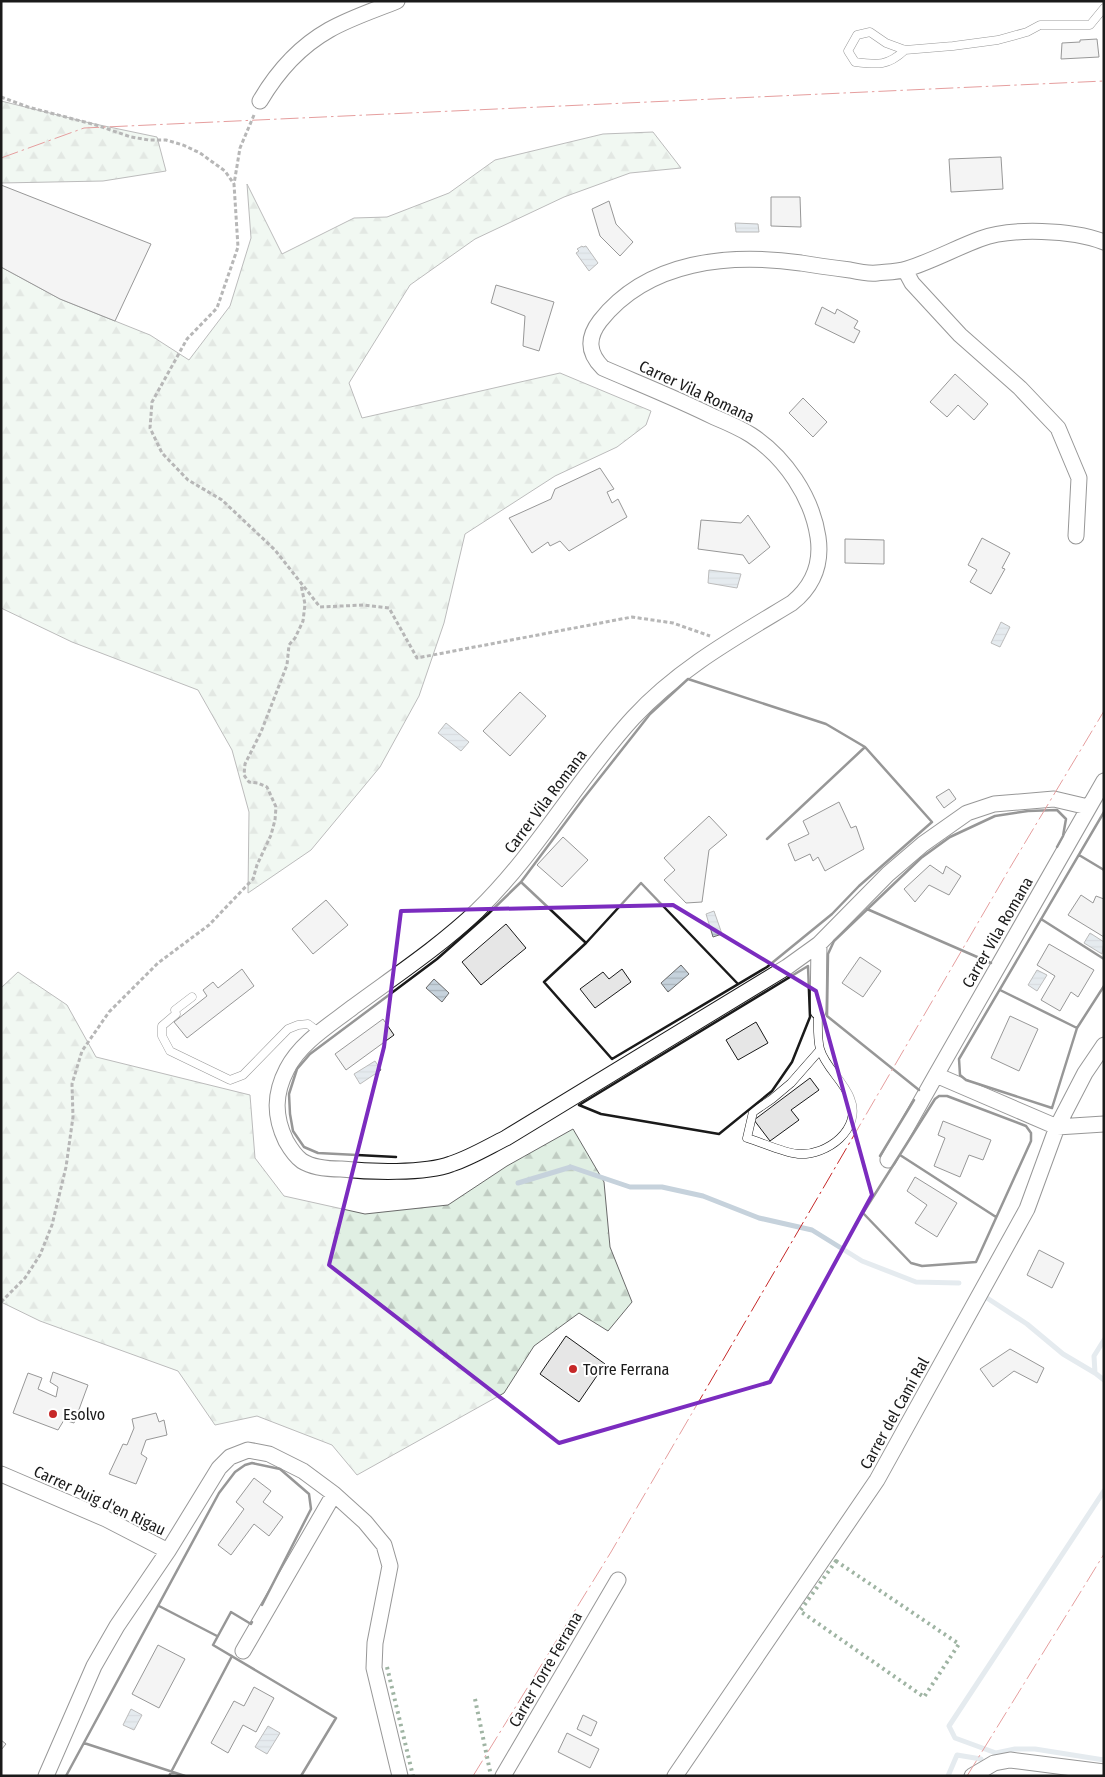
<svg xmlns="http://www.w3.org/2000/svg" width="1105" height="1777" font-family="'Fira Sans Condensed',sans-serif">
<defs>
<pattern id="forest-firs" width="22" height="20" patternUnits="userSpaceOnUse" patternTransform="scale(1.25)"><rect width="22" height="20" fill="#e0efe3"/><path d="M5 1l3.5 6h-7zM16 11l3.5 6h-7z" fill="#c0ccc2"/></pattern>
<pattern id="water-rules" width="6" height="5" patternUnits="userSpaceOnUse" patternTransform="scale(1.25)"><rect width="6" height="5" fill="#c6d2dc"/><path d="M0 2.5h6" fill="none" stroke="#aab4bc"/></pattern>
</defs>
<rect width="100%" height="100%" fill="#fff"/>
<!-- forest -->
<path fill="url(#forest-firs)" stroke="#6a6a6a" d="M1 101 90 123 157 137 166 171 103 181 1 183Z
M653 132 681 168 630 173 564 197 475 239 410 285 349 383 362 418 560 373 651 411 646 425 617 447 555 476 465 534 444 623 419 696 380 767 311 850 248 893 249 812 232 750 198 690 72 642 1 608V267L60 299 150 335 189 360 230 306 251 238 247 184 282 254 354 218 387 217 449 193 495 160 603 134Z
M18 972 67 1005 96 1057 250 1095 255 1158 284 1196 365 1214 448 1205 507 1166 573 1129 604 1182 610 1247 632 1302 608 1331 579 1313 534 1346 504 1393 357 1475 332 1445 257 1416 215 1425 178 1371 40 1321 1 1302V988Z"/>
<!-- water -->
<path fill="url(#water-rules)" stroke="#6a6a6a" d="M735 223 758 224 759 232H736Z
M582 246 583 247 586 246 598 263 589 271 576 253 579 251 577 249Z
M709 570 741 574 737 588 708 583Z
M1001 622 1010 627 1000 647 991 643Z
M446 723 469 742 461 751 438 733Z
M714 911 722 934 713 937 706 914Z
M1090 933 1104 942 1102 954 1084 943Z
M681 965 689 974 668 992 661 983Z
M1037 970 1047 975 1037 991 1028 985Z
M434 979 449 993 442 1002 426 988Z
M375 1061 381 1070 360 1084 354 1074Z
M131 1709 142 1715 134 1730 123 1725Z
M268 1726 280 1733 267 1754 255 1747Z"/>
<g fill="none" stroke-linecap="round" stroke-linejoin="round">
<!-- stream -->
<path stroke="#c6d2dc" stroke-width="5" d="M518 1183 571 1167 630 1187H662L703 1196 759 1218 812 1230 862 1261 916 1282 959 1283
M987 1298 1027 1324 1063 1354 1095 1373
M1104 1340 1094 1356 1095 1373 1104 1380
M1104 1491 949 1726 955 1738 996 1753 1015 1749H1035L1104 1760
M948 1776 957 1755 981 1759"/>
</g>
<!-- building -->
<path fill="#e6e6e6" stroke="#1a1a1a" d="M1097 39 1099 57 1061 59 1062 43 1080 42V40Z
M1001 157 1003 189 951 192 949 159Z
M1 185 151 244 115 321 60 299 1 267Z
M771 197H800L801 227 771 226Z
M609 201 616 224 633 242 620 256 600 236 592 209Z
M496 285 554 302 539 351 523 346 525 316 491 303Z
M822 307 835 314 837 309 858 321 854 328 860 331 854 343 815 324Z
M955 374 988 404 974 420 958 405 947 417 930 402Z
M803 398 827 422 813 437 789 413Z
M600 468 614 489 607 492 612 503 618 499 627 517 569 551 560 541 550 546 548 542 532 553 509 518 551 499 555 489Z
M748 515 770 547 749 564 743 555 698 549 701 520 741 523Z
M982 538 1010 553 1002 568 1005 569 991 594 970 582 977 570 968 565Z
M845 539 884 540V564L845 563Z
M520 692 546 716 510 756 483 731Z
M949 789 956 799 944 808 936 797Z
M839 802 851 828 856 826 864 849 825 871 818 857 813 861 810 854 795 861 788 844 809 834 803 821Z
M709 816 727 835 709 850 702 902 686 903 664 880 675 870 664 858Z
M563 837 588 860 562 887 537 865Z
M930 865 943 874 946 866 961 876 949 895 929 885 915 902 904 889Z
M1081 895 1093 903 1096 896 1104 899V937L1068 915Z
M326 900 348 925 313 954 292 929Z
M506 924 526 948 481 985 462 962Z
M1049 944 1094 970 1078 997 1071 992 1060 1011 1041 1000 1055 976 1037 965Z
M860 957 881 971 863 997 842 983Z
M242 969 254 986 187 1038 174 1022 207 996 203 990 213 982 218 988Z
M622 969 631 982 595 1008 580 989 603 972 609 979Z
M1010 1016 1038 1029 1019 1071 991 1058Z
M383 1019 394 1035 346 1070 335 1054Z
M756 1022 768 1043 738 1060 726 1040Z
M810 1078 819 1090 791 1110 799 1120 770 1141 754 1120Z
M943 1121 991 1140 983 1160 969 1155 960 1177 934 1166 945 1138 938 1135Z
M915 1177 957 1203 937 1237 915 1223 927 1205 907 1191Z
M1039 1250 1064 1263 1052 1288 1027 1275Z
M566 1336 605 1364 579 1402 540 1374Z
M1010 1349 1044 1368 1037 1383 1014 1371 993 1387 980 1369Z
M53 1372 88 1385 74 1423 64 1420 58 1430 13 1413 28 1373 42 1378 38 1389 56 1397 58 1387 50 1382Z
M156 1413 159 1422 164 1420 167 1435 146 1440 141 1454 147 1458 136 1484 109 1474 123 1444 127 1445 134 1428 132 1419Z
M254 1478 271 1491 263 1502 283 1517 269 1536 254 1524 231 1555 218 1545 244 1509 236 1502Z
M158 1645 185 1659 159 1708 132 1694Z
M254 1687 274 1698 256 1732 243 1725 228 1753 211 1743 234 1701 244 1706Z
M583 1715 597 1722 591 1736 577 1729Z
M567 1733 599 1749 590 1768 558 1752Z
M1 1740 6 1744 1 1750Z"/>
<g fill="none" stroke-linecap="round" stroke-linejoin="round">
<!-- lane casing -->
<g stroke="#1a1a1a" stroke-width="9">
<path id="lane" d="M905 50C888 66 878 65 855 62L848 51 857 35 870 32 886 43 905 50 953 46 998 40 1027 32 1040 25H1090L1104 8
M192 997 175 1010 176 1014 162 1026V1036L170 1051 230 1080 243 1075 288 1029 298 1025 308 1024 320 1033
M818 1011C818 1023 817 1038 820 1049 825 1067 843 1080 850 1098 863 1129 827 1156 798 1154 784 1153 761 1142 747 1138L753 1112 772 1099 791 1083 820 1050"/>
</g>
<!-- street casing -->
<g stroke="#1a1a1a" stroke-width="17">
<path id="street" d="M260 101C277 72 299 47 329 30 350 18 375 10 397 1
M905 270 912 283 960 335 1020 388 1058 428 1079 478 1076 536
M1104 781 936 1075 1057 1127 1104 1124
M1088 807 1054 799 994 804 967 813 923 844 888 874 819 944 787 967 506 1138C488 1147 470 1158 451 1164 425 1174 369 1172 341 1169 328 1169 313 1168 302 1161 295 1156 290 1148 286 1141 274 1116 274 1094 287 1069 301 1042 330 1025 353 1007 395 976 439 947 477 911 537 853 577 779 633 718 678 669 736 637 792 603 813 586 822 564 818 537 812 497 785 457 751 435 740 428 726 422 714 417 678 399 640 384 603 368 588 353 587 338 600 321 648 260 730 253 801 263 818 266 834 268 850 270 859 272 868 274 877 273 886 272 897 272 907 269 932 261 956 248 980 239 1011 227 1073 230 1104 242
M818 1011 819 944
M888 1160 936 1075
M1 1474 106 1519 168 1551
M243 1651 334 1494
M46 1776 94 1666 117 1626 168 1551 219 1468 230 1457 248 1450 269 1454 303 1471 334 1494 365 1522 384 1545 390 1566 375 1643 374 1668 400 1776
M503 1776 618 1580
M675 1776 877 1480 1027 1209 1057 1127 1085 1073 1104 1045
M972 1776 994 1763 1010 1760 1104 1772"/>
</g>
<!-- path -->
<path stroke="#5f5f5f" stroke-width="3" stroke-dasharray="4 2.5" stroke-linecap="butt" d="M1 97 28 107 96 125 131 137 149 140H166L183 145 200 153 225 171 234 184
M254 115 240 148 234 184 238 247 217 308 187 339 152 402 150 428 162 453 188 480 222 500 275 550 320 607 364 605 389 608 417 658 632 617 673 623 710 636
M1 1302 25 1278 40 1255 52 1225 66 1167 73 1117 72 1084 82 1051 109 1012 158 963 209 925 253 879 257 865 271 835 275 820 276 807 267 787 258 783 249 782 244 775 245 764 261 732 287 665 289 645 295 638 303 621 305 604 301 585"/>
<!-- lane -->
<use href="#lane" stroke="#fff" stroke-width="8"/>
<!-- street -->
<use href="#street" stroke="#fff" stroke-width="15"/>
<!-- hedge -->
<path stroke="#2b5a34" stroke-width="4" stroke-dasharray="2.5 4" stroke-linecap="butt" d="M836 1561 959 1644 924 1697 800 1611Z
M387 1667 413 1776
M475 1699 491 1776"/>
<!-- wall -->
<path stroke="#1a1a1a" stroke-width="2.5" d="M1104 812 959 1059 960 1075 966 1080 1052 1108 1077 1028 1104 986
M767 839 865 747
M1079 855 1104 870
M867 909 991 963
M1041 919 1104 959
M586 943 641 883 738 984
M808 966 810 1017 792 1062 772 1091 719 1134 601 1114 579 1105Z
M1000 990 1077 1028
M919 1090 827 1016 828 954 834 941 921 858 950 837 995 816 1028 811 1057 810 1066 819 1063 836 1057 847
M939 1096H947L1026 1126 1031 1133V1141L976 1262 922 1266 911 1263 863 1213 935 1099Z
M900 1155 996 1217
M880 1156 914 1100
M396 1157 318 1153 304 1147 293 1131 290 1114 289 1094 297 1069 310 1054 437 959 488 914 521 882 583 799 650 714 688 679 826 724 865 747 932 822 859 886 832 914 767 967 612 1059 544 982 586 943 521 882
M159 1606 217 1636
M252 1622 251 1624 231 1612 213 1645 336 1718 301 1776
M84 1743 185 1776
M66 1776 219 1493 235 1472 245 1465 252 1463 280 1469 309 1494 311 1509 262 1605
M169 1776 232 1656"/>
<!-- power -->
<path stroke="#c62828" stroke-width="1" stroke-dasharray="18 4 2.5 4" stroke-linecap="butt" d="M1 158 84 128 1104 81
M473 1776 611 1552 1011 866 1104 711
M967 1776 1104 1554"/>
</g>
<!-- marked area -->
<path d="M0 0H1105V1777H0ZM673 905 816 991 872 1195 770 1382 559 1443 329 1265 384 1047 401 911Z" fill="#fff" fill-opacity=".55" fill-rule="evenodd"/>
<path fill="none" stroke="#7b2cbf" stroke-width="4" stroke-linejoin="round" d="M673 905 816 991 872 1195 770 1382 559 1443 329 1265 384 1047 401 911Z"/>
<!-- markers -->
<g fill="#c62828" stroke="#fff" stroke-width="2">
<circle cx="573" cy="1369" r="5"/>
<circle cx="53" cy="1414" r="5"/>
</g>
<g text-anchor="middle" stroke-width="4" stroke-linejoin="round" paint-order="stroke">
<!-- street labels -->
<g font-size="16" fill="#1a1a1a" stroke="#fff">
<text transform="translate(697 391) rotate(25)" y="6">Carrer Vila Romana</text>
<text transform="translate(545 801) rotate(-53)" y="6">Carrer Vila Romana</text>
<text transform="translate(997 932) rotate(-60)" y="6">Carrer Vila Romana</text>
<text transform="translate(894 1413) rotate(-61)" y="6">Carrer del Camí Ral</text>
<text transform="translate(100 1500) rotate(25)" y="6">Carrer Puig d'en Rigau</text>
<text transform="translate(545 1669) rotate(-60)" y="6">Carrer Torre Ferrana</text>
</g>
<!-- poi labels -->
<g font-size="16" fill="#1a1a1a" stroke="#fff" text-anchor="start">
<text x="583" y="1375">Torre Ferrana</text>
<text x="63" y="1420">Esolvo</text>
</g>
</g>
<!-- border -->
<rect width="1105" height="1777" fill="none" stroke="#1a1a1a" stroke-width="5"/>
</svg>
